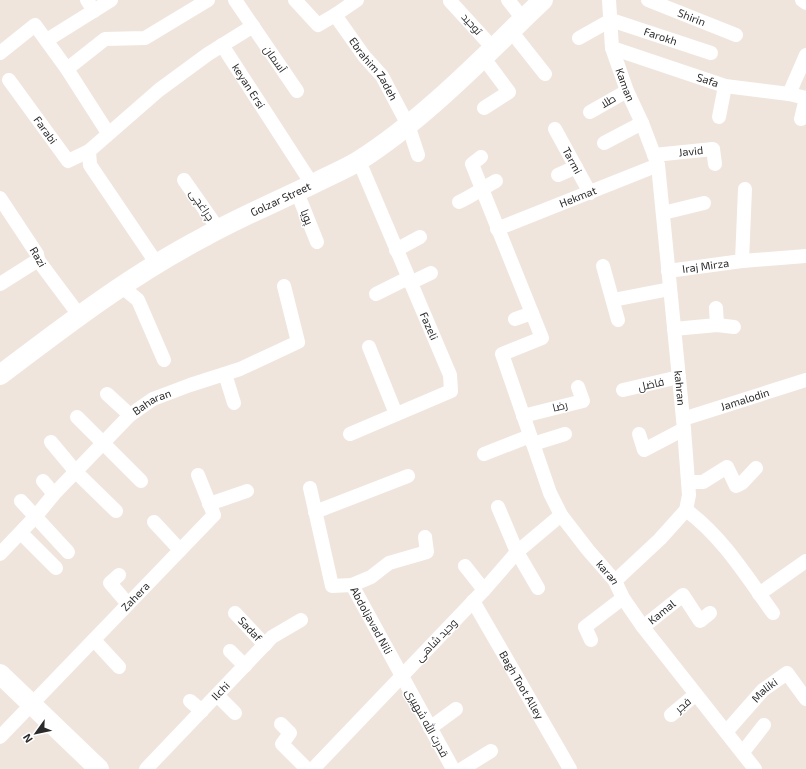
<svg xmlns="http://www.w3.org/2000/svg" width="806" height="769" font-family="'Exo 2',Cairo,sans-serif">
<rect width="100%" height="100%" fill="#efe5dc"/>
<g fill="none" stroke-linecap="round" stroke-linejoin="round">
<!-- street -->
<g stroke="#fff" stroke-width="14">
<path d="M87 0 94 11"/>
<path d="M235 0 297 91"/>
<path d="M295 0 318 25 335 15"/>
<path id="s1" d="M357 0 335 15 364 56 382 76 408 125 418 155"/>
<path d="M508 0 523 19"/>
<path id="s2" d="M609 0 612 48 627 91 642 123 658 165 684 429 689 495 686 510 660 539 615 581"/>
<path id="s3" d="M648 0 736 35"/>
<path d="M802 0 806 3"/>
<path d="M450 1 493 48"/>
<path d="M511 31 545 74"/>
<path id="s4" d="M579 38 611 20 711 53"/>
<path d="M47 40 111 0"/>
<path id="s5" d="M222 45 312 184"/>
<path id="s6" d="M612 48 725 86 789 94 806 98"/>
<path d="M0 53 35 25 67 69 108 133"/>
<path d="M483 57 509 92 484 108"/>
<path d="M67 69 105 39 145 38 208 0"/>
<path id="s7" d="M9 80 68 161 89 151"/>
<path d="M789 94 806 55"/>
<path d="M590 112 627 91"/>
<path d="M719 117 725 86"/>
<path d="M801 119 806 98"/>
<path id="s8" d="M555 129 590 193"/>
<path d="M604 143 642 123"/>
<path id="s9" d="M654 155 713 149 715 164"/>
<path id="s10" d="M481 157 472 164 542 338 502 354 550 493 561 515 588 550 615 581 623 598 643 627 755 769"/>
<path d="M558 175 576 167"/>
<path d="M184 180 219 230"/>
<path d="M297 192 317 242"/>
<path d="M0 198 37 254 38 260 79 315"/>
<path d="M459 202C472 196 483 188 496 181"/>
<path d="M663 213 704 203"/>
<path id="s11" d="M497 229 658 165"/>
<path d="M396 250 420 237"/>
<path d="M742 261 745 189"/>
<path d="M157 264 90 165 89 151 159 90 208 54 253 26"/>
<path d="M603 266 618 320"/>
<path id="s12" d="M668 271 742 261 806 256"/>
<path d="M410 283 431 273"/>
<path d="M0 284 38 260"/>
<path d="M121 286 138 300 164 360"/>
<path d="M376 294 408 278"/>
<path d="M613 300 670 289"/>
<path d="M716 308 717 325"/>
<path d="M515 319 532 313"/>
<path d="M674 329 717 325 734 327"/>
<path d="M369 347 396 414"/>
<path d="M225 374 234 403"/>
<path d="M623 390 679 377"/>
<path d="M107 394 130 415"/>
<path d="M523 416 583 401 578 387"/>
<path d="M77 417 141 481"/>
<path id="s13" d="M683 419 806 380"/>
<path d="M350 434 451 391 450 375 359 161"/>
<path d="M639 434 644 450 684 429"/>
<path d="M51 442 76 472 116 511"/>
<path d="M533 444 565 434"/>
<path d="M484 454 530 436"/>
<path d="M43 481 54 494"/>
<path d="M688 482H703L727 467 736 486 742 483 756 468"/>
<path id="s14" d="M310 488 332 586 352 585 453 769"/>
<path d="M21 501 68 552"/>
<path d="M209 504 247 491"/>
<path d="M498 507 517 552 538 588"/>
<path d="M686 510C722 536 747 577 773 613"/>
<path d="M315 512 408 476"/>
<path d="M154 522 180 550"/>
<path d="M21 533 56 568"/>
<path id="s15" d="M0 554 36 516 54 494 130 415 153 399 190 385 240 369 298 342 284 286"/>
<path d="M465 566 484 590"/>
<path d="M119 575 110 583 128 604"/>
<path d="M352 585 371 577 389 563 427 552 425 537"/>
<path d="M759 594 806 561"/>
<path id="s16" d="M473 601 570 769"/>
<path id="s17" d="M235 613 265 645"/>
<path id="s18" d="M643 627 683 595 700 621 710 613"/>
<path d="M94 640 119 667"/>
<path d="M591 640 585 627 623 598"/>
<path d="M230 651 245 666"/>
<path d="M217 695 235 713"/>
<path d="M190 701 202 711"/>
<path d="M671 715 695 695"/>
<path d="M281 724 290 733 282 744 307 769"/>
<path d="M430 728 456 709"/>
<path id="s19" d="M726 732 763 690 787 673 806 699"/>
<path id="s20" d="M0 737 214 515 198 475"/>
<path d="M743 752 764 725"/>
<path id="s21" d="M146 769 272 637 301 620"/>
<path d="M313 769 484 590 517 552 561 515"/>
<path d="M462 769 491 751"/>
</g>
<!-- secondary -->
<g stroke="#fff" stroke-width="20">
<path id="s22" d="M0 375C66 325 131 275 204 237 240 217 278 201 315 183 330 175 346 169 360 160 426 118 486 54 543 0"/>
<path d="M0 674 99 769"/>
</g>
</g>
<g text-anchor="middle" stroke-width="3" stroke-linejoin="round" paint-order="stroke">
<!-- street labels -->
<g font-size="11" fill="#2b2b2b" stroke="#fff">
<text dy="4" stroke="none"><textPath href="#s3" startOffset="47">Shirin</textPath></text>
<text transform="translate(472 24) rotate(48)" y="4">توحید</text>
<text dy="4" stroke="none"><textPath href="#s4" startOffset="89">Farokh</textPath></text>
<text transform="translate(275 59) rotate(55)" y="4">آسمان</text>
<text dy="4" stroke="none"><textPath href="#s1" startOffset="93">Ebrahim Zadeh</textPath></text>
<text dy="4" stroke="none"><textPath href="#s6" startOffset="101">Safa</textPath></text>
<text dy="4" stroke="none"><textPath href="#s2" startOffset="87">Kaman</textPath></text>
<text dy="4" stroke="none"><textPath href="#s5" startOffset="49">keyan Ersi</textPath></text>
<text transform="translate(608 101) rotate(-31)" y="4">طلا</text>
<text dy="4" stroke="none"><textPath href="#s7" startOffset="62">Farabi</textPath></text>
<text dy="4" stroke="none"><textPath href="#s9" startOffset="37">Javid</textPath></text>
<text dy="4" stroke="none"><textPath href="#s8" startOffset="36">Tarmi</textPath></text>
<text dy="4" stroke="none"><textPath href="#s11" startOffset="87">Hekmat</textPath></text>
<text dy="4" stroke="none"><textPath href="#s22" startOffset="332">Golzar Street</textPath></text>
<text transform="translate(202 205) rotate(56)" y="4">چراغچی</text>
<text transform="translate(307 217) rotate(68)" y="4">پویا</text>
<text transform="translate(38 257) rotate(60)" y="4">Razi</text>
<text dy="4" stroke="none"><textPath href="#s12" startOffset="38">Iraj Mirza</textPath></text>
<text transform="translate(429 326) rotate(66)" y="4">Fazeli</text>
<text transform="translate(651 384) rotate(-13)" y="4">فاضل</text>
<text dy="4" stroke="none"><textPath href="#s2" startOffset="398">kahran</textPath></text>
<text dy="4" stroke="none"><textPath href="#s13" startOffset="65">Jamalodin</textPath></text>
<text dy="4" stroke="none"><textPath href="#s15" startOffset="216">Baharan</textPath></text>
<text transform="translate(560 406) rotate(-14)" y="4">رضا</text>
<text dy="4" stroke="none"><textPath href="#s10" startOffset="488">karan</textPath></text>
<text dy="4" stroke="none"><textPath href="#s20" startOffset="195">Zahera</textPath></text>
<text dy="4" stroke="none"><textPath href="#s18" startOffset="24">Kamal</textPath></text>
<text dy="4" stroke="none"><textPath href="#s14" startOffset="161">Abdoljavad Nili</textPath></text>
<text dy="4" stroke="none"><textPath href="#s17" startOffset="22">Sadaf</textPath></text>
<text transform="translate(436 640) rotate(-46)" y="4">وحید شاهی</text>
<text dy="4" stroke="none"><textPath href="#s16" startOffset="97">Bagh Toot Alley</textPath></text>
<text dy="4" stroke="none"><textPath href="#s21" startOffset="108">Ilchi</textPath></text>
<text dy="4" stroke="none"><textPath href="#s19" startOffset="57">Maliki</textPath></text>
<text transform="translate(683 705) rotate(-40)" y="4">فجر</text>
<text transform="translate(427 723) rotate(61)" y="4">قدرت الله شهیری</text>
</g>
</g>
<!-- north arrow -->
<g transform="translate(36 733) rotate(237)" stroke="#ffffff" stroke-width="3" paint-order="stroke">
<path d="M0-3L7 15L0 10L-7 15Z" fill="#2b2b2b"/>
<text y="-6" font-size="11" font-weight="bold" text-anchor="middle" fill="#2b2b2b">N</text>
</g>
</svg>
